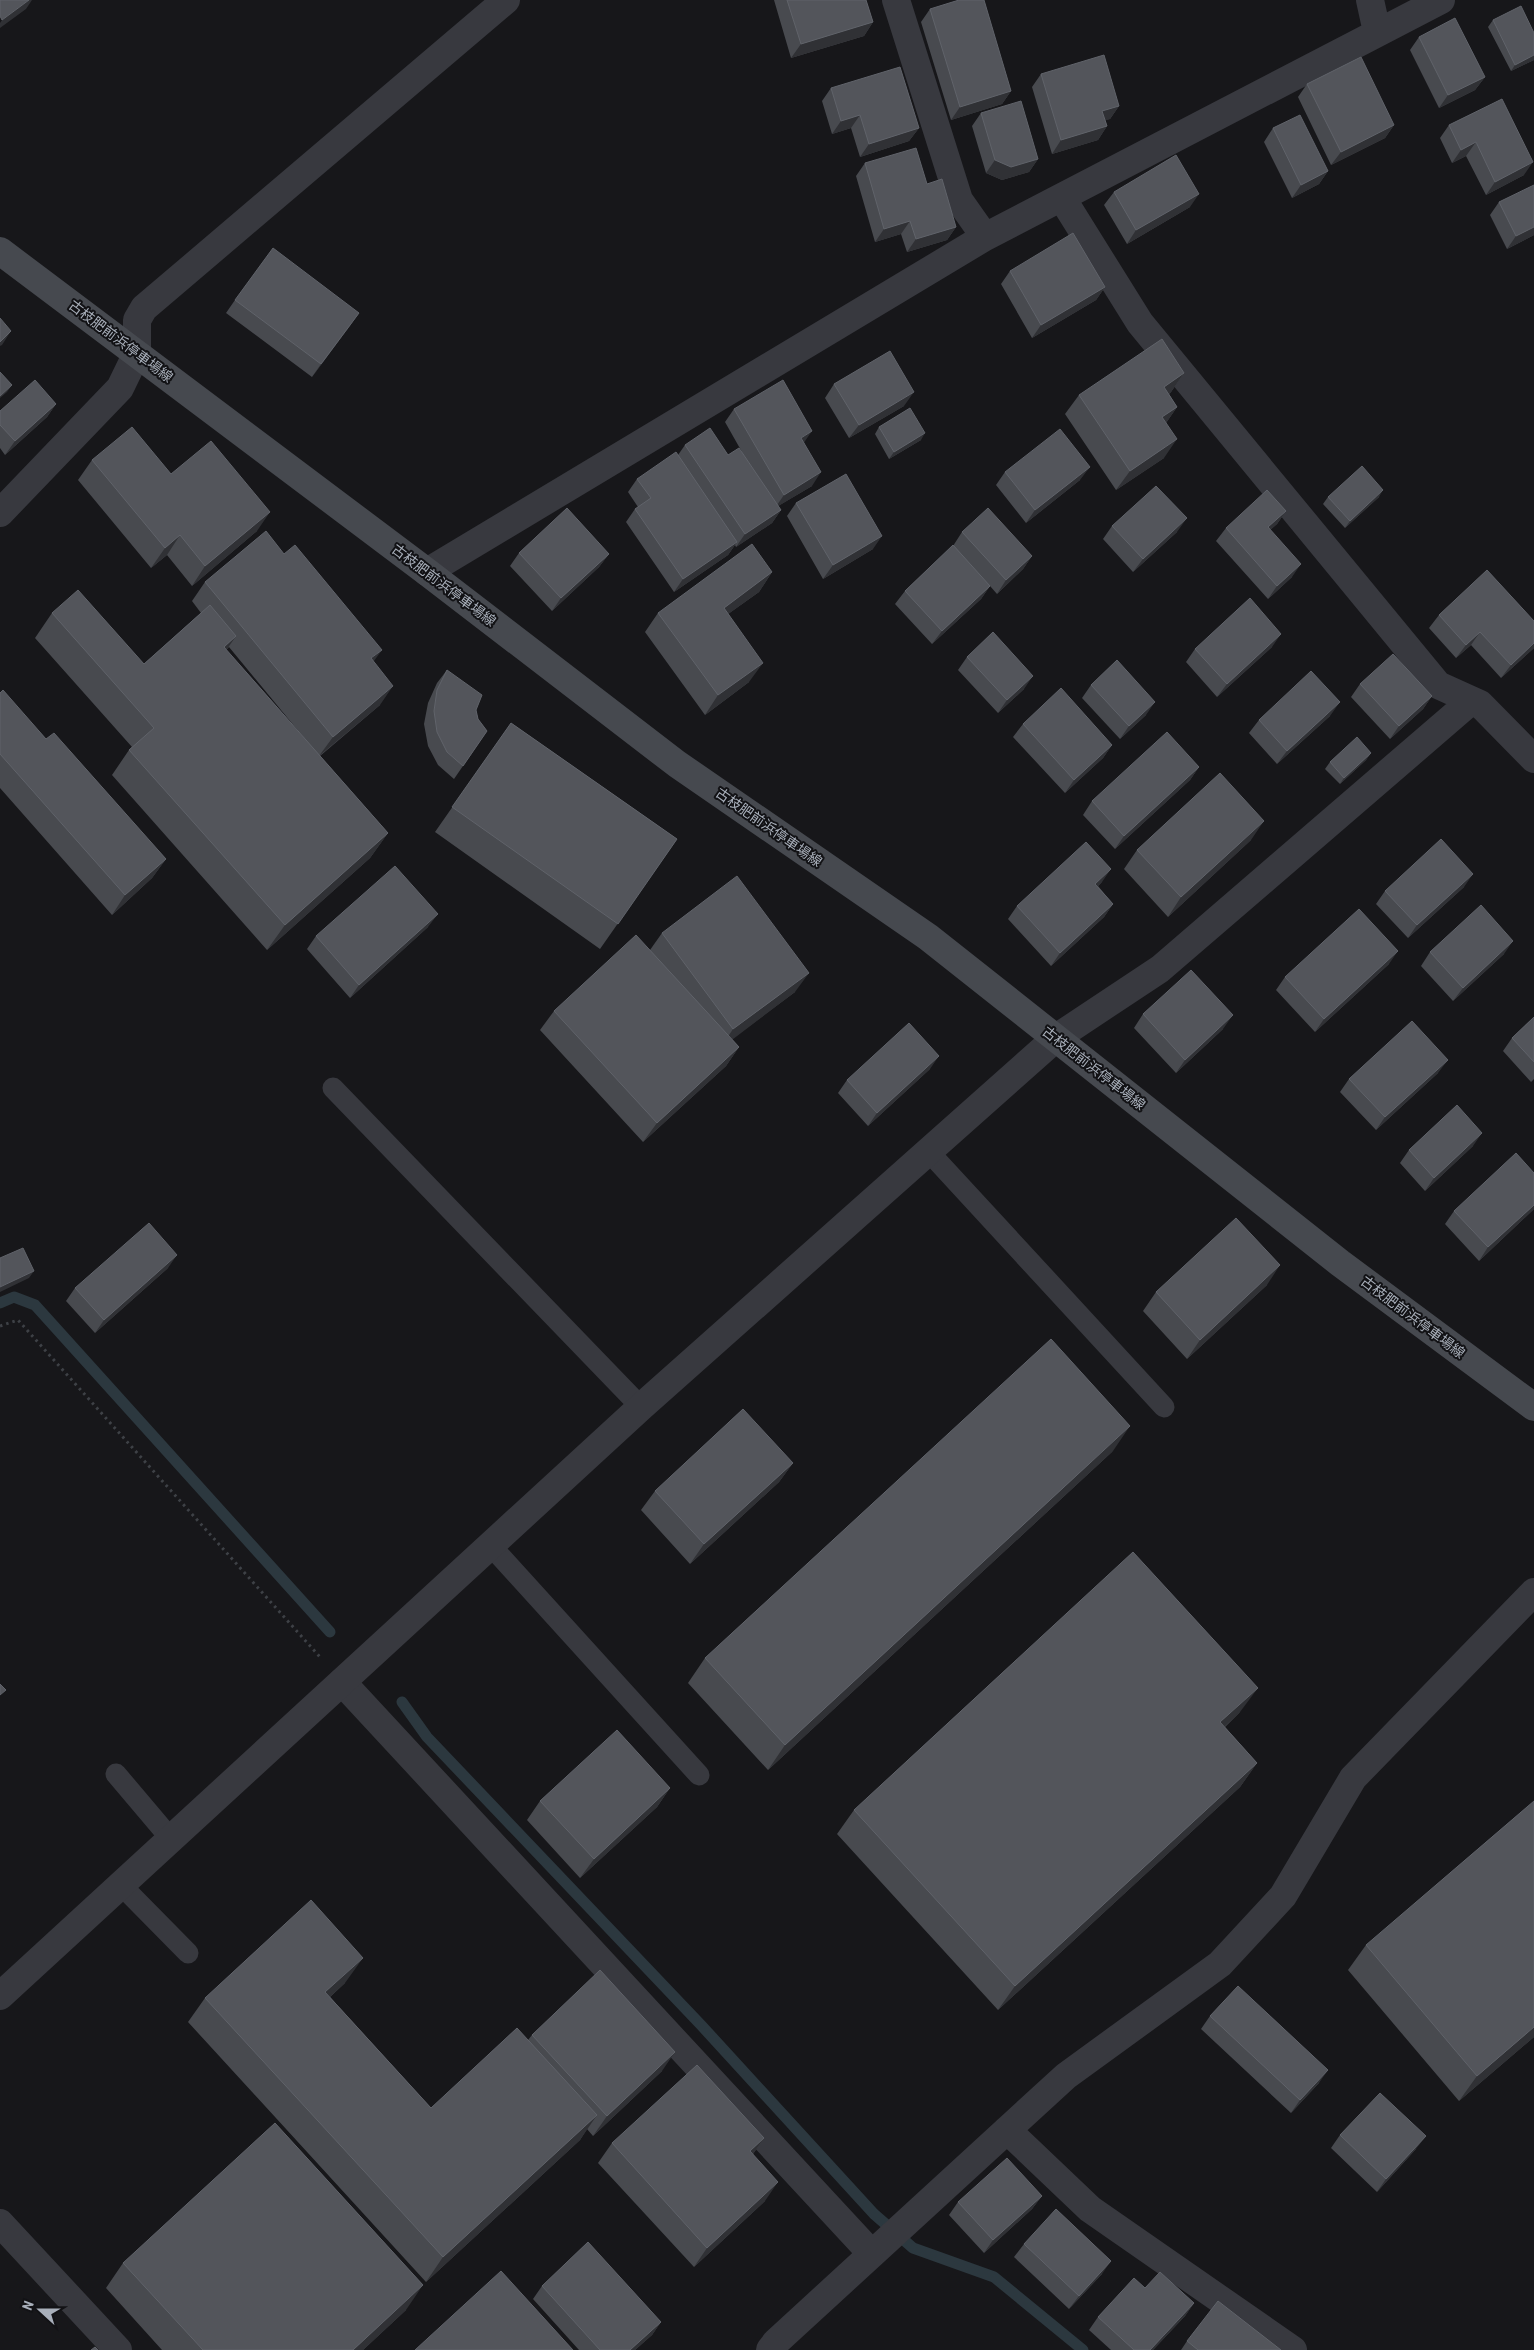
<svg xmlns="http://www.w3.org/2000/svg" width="1534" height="2350" font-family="'Roboto Condensed','Noto Sans JP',sans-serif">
<rect width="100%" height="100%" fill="#17171a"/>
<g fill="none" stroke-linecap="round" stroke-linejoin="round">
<!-- stream -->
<path stroke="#2c383f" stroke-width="11" d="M0 1303 14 1297 35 1305 330 1632
M402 1702 427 1737 701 2025 874 2214 913 2248 994 2277 1083 2350"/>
<!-- path -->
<path stroke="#3e4146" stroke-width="3" stroke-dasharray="2.5 4" stroke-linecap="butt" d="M0 1326 18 1320 320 1657"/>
<!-- service -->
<path stroke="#38393f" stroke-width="21" d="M333 1088 641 1407
M929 1152 1164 1407
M491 1546 699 1775
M116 1774 171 1839
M121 1885 188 1953"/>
<!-- minor -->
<path stroke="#38393f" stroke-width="28" d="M896 0 959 200 985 237
M1370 0 1377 32
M1062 198 1140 323 1438 685 1480 704 1534 759
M0 513 120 388 137 353V320L144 308 506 0
M427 572 985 237 1441 0
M1056 1038 1160 969 1471 701
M342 1682 872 2254
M1007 2130 1090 2209 1293 2350
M0 2223 118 2350
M770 2350 776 2342 1066 2076 1220 1964 1283 1896 1353 1778 1534 1592"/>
<!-- tertiary -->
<path stroke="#38393f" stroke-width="28" d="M0 1996 641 1407 1056 1038"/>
<!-- secondary -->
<path stroke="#46494f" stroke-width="28" d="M0 251 427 572 677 764 928 937 1340 1263 1534 1407"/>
</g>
<!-- wall -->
<path fill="#484a4f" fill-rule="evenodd" d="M774 0H866L873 22 864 36 791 58Z
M930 9 1011 91 1002 104 951 120 921 22Z
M1493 20 1534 60 1511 71 1488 27Z
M1419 37 1485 77 1475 90 1439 108 1410 50Z
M1041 74 1119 106 1110 119 1105 120 1107 126 1098 140 1052 154 1032 87Z
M1307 84 1394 125 1385 138 1331 165 1298 97Z
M831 88 919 128 909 141 860 157 851 128 832 134 822 101Z
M981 113 1038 159 1029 172 1002 180 986 173 972 126Z
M1449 125 1524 175 1486 195 1466 156 1452 163 1440 138Z
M1273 128 1328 171 1319 184 1292 198 1264 142Z
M865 163 927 184 956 227 947 240 907 252 901 234 875 242 856 176Z
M1114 192 1190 207 1127 244 1104 205Z
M1499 202 1534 235 1507 249 1490 215Z
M1010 271 1105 287 1096 300 1032 338 1001 284Z
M235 300 359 313 312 377 226 313Z
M1184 373 1171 392 1169 394 1177 407 1166 423 1164 458 1116 490 1065 414 1079 395Z
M834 384 904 406 849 438 825 398Z
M56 404 47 417 5 455 0 448V411Z
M734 409 804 442 812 486 778 506 781 510 772 523 736 547 735 545 728 555 674 592 626 522 635 509 638 507 628 492 637 479 678 455 685 445 728 455 742 452 725 422Z
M879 427 921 440 889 459 875 434Z
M92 460 171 474 257 531 192 586 167 555 151 568 78 480Z
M1005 472 1080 480 1026 523 996 485Z
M1328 497H1379L1345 528 1323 504Z
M796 503 873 549 823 579 787 516Z
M1286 511 1277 524 1270 530 1292 577 1268 599 1216 541 1226 528Z
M1112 526 1177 532 1133 572 1103 539Z
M962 532 1032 556 1023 569 997 594 990 586 981 599 932 644 895 604 905 591 953 546Z
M519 553 609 554 599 567 552 611 510 566Z
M284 554 373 662 380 705 320 756 388 833 370 858 267 950 112 775 129 750 132 747 35 638 52 613 144 664 201 613 192 601 205 582ZM229 647 309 744 226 650Z
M772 572 759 592 728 614 749 682 705 715 645 632 658 613Z
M1439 615 1534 621V648L1501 678 1471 645 1456 658 1429 628Z
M1272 647 1217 697 1186 662 1195 649Z
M967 657 1024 689 998 713 958 670Z
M447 670 476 710 478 719 487 731 454 779 438 765 428 746 424 724 428 703 437 683Z
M1360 684 1432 696 1423 709 1390 739 1351 697Z
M1091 685 1146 715 1120 739 1082 698Z
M0 693 166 859 152 878 112 915 0 788Z
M1330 716 1277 764 1249 733 1259 720Z
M511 723 677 839 600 949 435 832Z
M1023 724 1112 745 1103 758 1065 793 1013 737Z
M1371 753 1366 760 1340 784 1325 769 1330 762Z
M1199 767 1190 780 1115 849 1083 815 1092 801Z
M1251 840 1168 917 1124 869 1137 850Z
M1102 882 1098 886 1113 904 1104 917 1051 966 1008 919 1017 906Z
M1464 887 1408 938 1376 904 1385 891Z
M428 927 350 998 307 949 316 936Z
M662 933 795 992 732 1039 739 1047 726 1066 643 1142 540 1030 554 1011 650 950Z
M1430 952 1504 954 1453 1001 1421 966Z
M1389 964 1315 1032 1276 990 1285 977Z
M1143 1014 1223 1029 1176 1073 1134 1028Z
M1534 1017V1079L1531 1082 1503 1051 1512 1038Z
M930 1069 868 1126 838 1093 847 1080Z
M1438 1073 1376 1130 1340 1092 1349 1079Z
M1473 1146 1425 1191 1400 1163 1409 1150Z
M1534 1173V1209L1479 1261 1445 1224 1454 1211Z
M168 1268 95 1333 66 1301 75 1288Z
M1267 1285 1187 1359 1143 1311 1156 1292Z
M1113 1451 768 1770 688 1683 705 1658Z
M793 1463 779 1482 690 1564 641 1510 655 1491Z
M1240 1712 1225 1727 1257 1763 1240 1787 998 2010 837 1834 854 1810Z
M670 1788 657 1807 580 1878 527 1820 540 1801Z
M1366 1945 1534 2037 1459 2101 1348 1970Z
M345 1983 330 1997 431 2108 528 2040 532 2035 662 2071 593 2136 587 2129 580 2140 426 2282 188 2022 205 1998Z
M1210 2016 1319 2083 1291 2113 1201 2029Z
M1340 2135 1416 2149 1377 2192 1331 2148Z
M764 2138 753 2154 765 2201 694 2267 598 2163 612 2143Z
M1042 2196 1032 2209 984 2253 949 2215 958 2202Z
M1024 2244 1102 2274 1069 2309 1014 2257Z
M123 2263 406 2310 363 2350H162L106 2288Z
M542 2286 661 2322 652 2335 635 2350H579L533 2299Z
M1145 2288 1194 2303 1185 2316 1153 2350H1111L1089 2330 1098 2317Z
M1187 2341 1281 2350H1181Z"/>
<!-- shaded-wall -->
<path fill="#303135" d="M29 0H32L26 9 0 28V23L2 20Z
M873 22 864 36 791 58 801 44Z
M1534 55V60L1511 71 1515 65Z
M1485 77 1475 90 1439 108 1448 95Z
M1011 91 1002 104 951 120 960 107Z
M1119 106 1110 119 1093 124 1102 111Z
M860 115 851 128 832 134 841 121Z
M1394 125 1385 138 1331 165 1341 152Z
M1107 126 1098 140 1052 154 1061 140Z
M919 128 909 141 860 157 869 144Z
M1476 142 1466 156 1452 163 1461 150Z
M1038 159 1029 172 1002 180 986 173 995 160Z
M1533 162 1524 175 1486 195 1495 182Z
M1328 171 1319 184 1292 198 1301 185Z
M1199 194 1190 207 1127 244 1136 230Z
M910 221 901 234 875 242 884 229Z
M956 227 947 240 907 252 916 239Z
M1534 227V235L1507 249 1516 236Z
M1105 287 1096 300 1032 338 1041 325Z
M359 313 350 326 312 377 321 364Z
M11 331 2 345 0 346V342Z
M1184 373 1171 392 1151 406 1164 387Z
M12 385 7 392 0 398V396Z
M914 392 904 406 849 438 859 425Z
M56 404 47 417 5 455 15 441Z
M1177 407 1164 426 1162 417Z
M812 431 803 444 801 438Z
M925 433 921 440 889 459 894 452Z
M1177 439 1164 458 1116 490 1130 471Z
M1090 467 1080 480 1026 523 1035 510Z
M821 472 812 486 775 508 784 495Z
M1383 490 1379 497 1345 528 1350 521Z
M781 510 772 523 736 547 745 534Z
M1286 511 1277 524 1259 540 1268 527Z
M270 512 257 531 192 586 205 566Z
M1187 518 1177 532 1133 572 1143 559Z
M180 535 167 555 151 568 165 548Z
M882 536 873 549 823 579 833 565Z
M737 542 728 555 674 592 683 579Z
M609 554 599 567 552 611 561 598Z
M1032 556 1023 569 997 594 1006 580Z
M1301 564 1292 577 1268 599 1277 586Z
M772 572 759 592 710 627 724 608Z
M990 586 981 599 932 644 942 631Z
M1480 632 1471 645 1456 658 1466 645Z
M1281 634 1272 647 1217 697 1227 684Z
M236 636 219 661 224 647Z
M1534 643V648L1501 678 1511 665Z
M382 650 368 669 371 658Z
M763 663 749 682 705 715 718 695Z
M1033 676 1024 689 998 713 1007 700Z
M393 686 380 705 319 756 333 737Z
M1432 696 1423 709 1390 739 1399 726Z
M1155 702 1146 715 1120 739 1129 726Z
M1340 702 1330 716 1277 764 1287 751Z
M1112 745 1103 758 1065 793 1074 780Z
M1371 753 1366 760 1340 784 1344 778Z
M1199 767 1190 780 1115 849 1124 836Z
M1264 821 1251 840 1168 917 1181 897Z
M388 833 370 858 267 950 285 925Z
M166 859 152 878 112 915 125 895Z
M1111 869 1102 882 1086 897 1095 884Z
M1473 874 1464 887 1408 938 1417 925Z
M1113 904 1104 917 1051 966 1060 953Z
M438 914 428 927 350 998 359 985Z
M1513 941 1504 954 1453 1001 1463 988Z
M1398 951 1389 964 1315 1032 1324 1019Z
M809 973 795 992 720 1049 733 1029Z
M1233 1015 1223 1029 1176 1073 1185 1060Z
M739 1047 726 1066 643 1142 657 1123Z
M939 1056 930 1069 868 1126 877 1113Z
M1448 1060 1438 1073 1376 1130 1385 1117Z
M1482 1133 1473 1146 1425 1191 1434 1178Z
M1534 1205V1209L1479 1261 1488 1247Z
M177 1255 168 1268 95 1333 104 1320Z
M1280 1265 1267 1285 1187 1359 1200 1340Z
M34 1271 29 1278 0 1292V1287Z
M1130 1426 1113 1451 768 1770 785 1745Z
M793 1463 779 1482 690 1564 704 1544Z
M1258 1688 1240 1712 1203 1747 1220 1722Z
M1257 1763 1240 1787 998 2010 1015 1986Z
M670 1788 657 1807 580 1878 594 1859Z
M363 1958 345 1983 308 2017 325 1992Z
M1534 2027V2037L1459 2101 1477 2076Z
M675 2052 662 2071 593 2136 607 2116Z
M1328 2070 1319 2083 1291 2113 1300 2100Z
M597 2115 580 2140 426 2282 443 2257Z
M1426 2136 1416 2149 1377 2192 1386 2179Z
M764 2138 751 2157 750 2151Z
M778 2182 765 2201 694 2267 707 2248Z
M1042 2196 1032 2209 984 2253 993 2240Z
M1111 2261 1102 2274 1069 2309 1079 2296Z
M423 2285 406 2310 363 2350H353Z
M1194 2303 1185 2316 1153 2350H1150Z
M661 2322 652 2335 635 2350H630Z"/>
<!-- building -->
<path fill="#53555b" stroke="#60636a" d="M0 0H29L2 20 0 16Z
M787 0H866L873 22 801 44Z
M959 0H984L1011 91 960 107 930 9Z
M1521 6 1534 33V55L1515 65 1493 20Z
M1455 18 1485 77 1448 95 1419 37Z
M1104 55 1119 106 1102 111 1107 126 1061 140 1041 74Z
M1361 57 1394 125 1341 152 1307 84Z
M900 67 919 128 869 144 860 115 841 121 831 88Z
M1502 99 1533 162 1495 182 1476 142 1461 150 1449 125Z
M1021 101 1038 159 1011 167 995 160 981 113Z
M1300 115 1328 171 1301 185 1273 128Z
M916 148 927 184 942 179 956 227 916 239 910 221 884 229 865 163Z
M1176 155 1199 194 1136 230 1114 192Z
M1534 185V227L1516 236 1499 202Z
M1073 233 1105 287 1041 325 1010 271Z
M273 248 359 313 321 364 235 300Z
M0 318 11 331 0 342Z
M1162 339 1184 373 1164 387 1177 407 1162 417 1177 439 1130 471 1079 395Z
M890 351 914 392 859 425 834 384Z
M0 372 12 385 0 396Z
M35 380 56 404 15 441 0 425V411Z
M783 380 812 431 801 438 821 472 784 495 734 409Z
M910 408 925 433 894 452 879 427Z
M132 427 171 474 211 441 270 512 205 566 180 535 165 548 92 460Z
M710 428 728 455 739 448 781 510 745 534 685 445Z
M1060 429 1090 467 1035 510 1005 472Z
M676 452 737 542 683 579 635 509 651 498 637 479Z
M1362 466 1383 490 1350 521 1328 497Z
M846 474 882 536 833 565 796 503Z
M1156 486 1187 518 1143 559 1112 526Z
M1267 490 1286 511 1268 527 1301 564 1277 586 1226 528Z
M567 508 609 554 561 598 519 553Z
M988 508 1032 556 1006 580 962 532Z
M266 531 284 554 295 545 382 650 371 658 393 686 333 737 205 582Z
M752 544 772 572 724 608 763 663 718 695 658 613Z
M953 545 990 586 942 631 905 591Z
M1487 570 1534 621V643L1511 665 1480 632 1466 645 1439 615Z
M78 590 144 664 210 605 236 636 224 647 388 833 285 925 129 750 154 728 52 613Z
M1250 598 1281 634 1227 684 1195 649Z
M993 632 1033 676 1007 700 967 657Z
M1393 654 1432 696 1399 726 1360 684Z
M1117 660 1155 702 1129 726 1091 685Z
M447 670 482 695 476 710 478 719 487 731 463 766 447 752 437 732 434 711 437 690Z
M1311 671 1340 702 1287 751 1259 720Z
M1061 688 1112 745 1074 780 1023 724Z
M3 690 46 739 54 733 166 859 125 895 0 754V693Z
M511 723 677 839 618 924 452 807Z
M1167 732 1199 767 1124 836 1092 801Z
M1357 737 1371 753 1344 778 1330 762Z
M1220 773 1264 821 1181 897 1137 850Z
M1441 839 1473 874 1417 925 1385 891Z
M1086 842 1111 869 1095 884 1113 904 1060 953 1017 906Z
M395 866 438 914 359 985 316 936Z
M737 876 809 973 733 1029 662 933Z
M1481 905 1513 941 1463 988 1430 952Z
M1359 909 1398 951 1324 1019 1285 977Z
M636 935 739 1047 657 1123 554 1011Z
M1191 970 1233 1015 1185 1060 1143 1014Z
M1534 1017V1062L1512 1038Z
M1412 1021 1448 1060 1385 1117 1349 1079Z
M909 1023 939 1056 877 1113 847 1080Z
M1457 1105 1482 1133 1434 1178 1409 1150Z
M1516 1153 1534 1173V1205L1488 1247 1454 1211Z
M1236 1218 1280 1265 1200 1340 1156 1292Z
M149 1223 177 1255 104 1320 75 1288Z
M23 1248 34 1271 0 1287V1258Z
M1051 1339 1130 1426 785 1745 705 1658Z
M743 1409 793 1463 704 1544 655 1491Z
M1133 1552 1258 1688 1220 1722 1257 1763 1015 1986 854 1810Z
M0 1684 6 1690 0 1695Z
M617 1730 670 1788 594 1859 540 1801Z
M1534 1801V2027L1477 2076 1366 1945Z
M311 1900 363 1958 325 1992 431 2108 517 2028 597 2115 443 2257 205 1998Z
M600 1970 675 2052 607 2116 532 2035Z
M1238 1986 1328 2070 1300 2100 1210 2016Z
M697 2065 764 2138 750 2151 778 2182 707 2248 612 2143Z
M1380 2093 1426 2136 1386 2179 1340 2135Z
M275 2123 423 2285 353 2350H203L123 2263Z
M1007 2158 1042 2196 993 2240 958 2202Z
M1056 2209 1111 2261 1079 2296 1024 2244Z
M588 2242 661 2322 630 2350H600L542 2286Z
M501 2271 573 2350H415Z
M1160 2272 1194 2303 1150 2350H1134L1098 2317 1134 2278 1145 2288Z
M1218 2301 1281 2350H1198L1187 2341Z
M95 2347 98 2350H91Z"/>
<g text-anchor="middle" stroke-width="4" stroke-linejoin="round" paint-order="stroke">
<!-- street labels -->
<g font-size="14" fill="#a8afba" stroke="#121215">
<text transform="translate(121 341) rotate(37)" y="5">古枝肥前浜停車場線</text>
<text transform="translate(444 585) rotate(37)" y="5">古枝肥前浜停車場線</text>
<text transform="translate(769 827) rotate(35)" y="5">古枝肥前浜停車場線</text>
<text transform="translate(1094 1068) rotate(38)" y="5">古枝肥前浜停車場線</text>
<text transform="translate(1413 1317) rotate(37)" y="5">古枝肥前浜停車場線</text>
</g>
</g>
<!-- north arrow -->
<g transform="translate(40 2310) rotate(291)" stroke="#121215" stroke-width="4" paint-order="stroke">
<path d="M0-4L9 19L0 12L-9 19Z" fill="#a8afba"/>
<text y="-8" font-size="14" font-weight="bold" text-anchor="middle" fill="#a8afba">N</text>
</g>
</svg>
